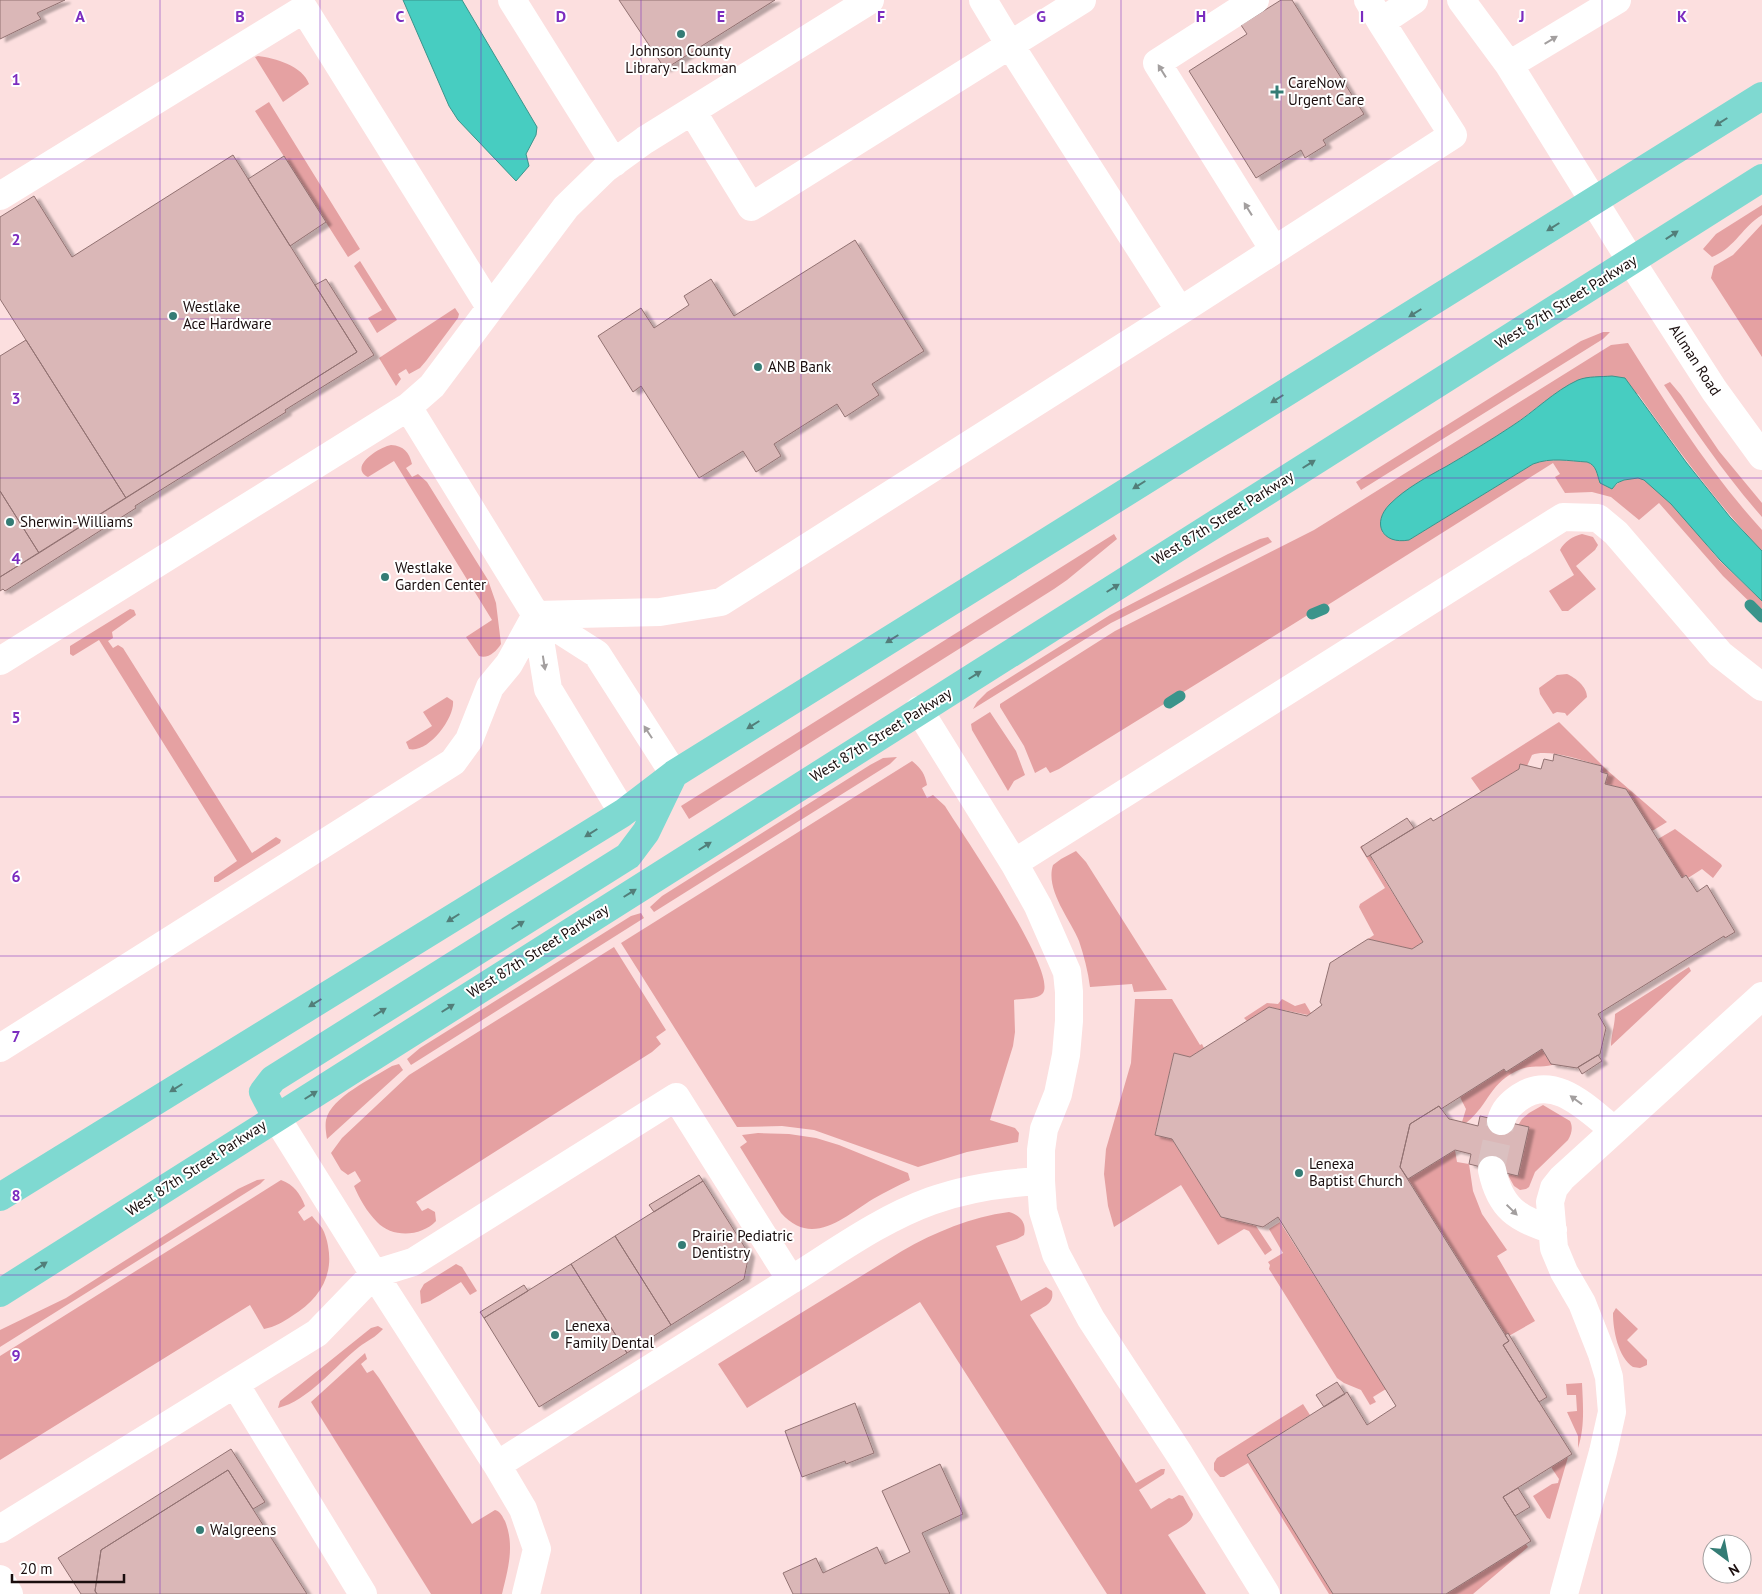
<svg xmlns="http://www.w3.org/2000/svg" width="1762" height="1594" font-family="'PT Sans',sans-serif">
<defs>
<filter id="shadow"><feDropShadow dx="5.5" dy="3" stdDeviation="1" flood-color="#0004"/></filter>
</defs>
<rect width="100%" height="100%" fill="#fcdfdf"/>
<!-- green -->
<path fill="#e5a1a2" d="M258 56C275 58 303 66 309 84L283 102 255 57Z
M269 102 360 249 348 257 255 111Z
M1762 205V215C1742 227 1735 248 1712 257L1703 249 1716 234Z
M1762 224V357L1711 278 1714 266 1733 255Z
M360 261 397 320 377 333 368 318 382 310 354 266Z
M455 308 459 314 458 318 426 361 420 368 409 374 406 369 398 374 401 379 396 386 379 358Z
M1603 332H1610L1603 339 1361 490 1356 482 1581 341Z
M1628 343C1669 408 1710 473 1762 530V551C1716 502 1677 449 1638 394L1579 380 1559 391 1515 424 1481 446 1413 486 1392 502 1382 532 1392 539 1409 540 1533 464C1551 457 1569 461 1587 462 1597 465 1597 475 1600 483L1612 489C1619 481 1629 476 1640 478 1658 482 1705 544 1720 561 1734 574 1748 588 1762 601V614L1723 576 1659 503 1639 520 1611 497 1592 492 1565 493 1555 477 1560 474 1553 463 1323 608 1311 613 1059 769 1050 773 1046 767 1035 773 1024 746 1000 707V704L1115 631 1314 530 1611 345Z
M1670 382 1681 395 1719 451 1762 503V517C1726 476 1695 431 1664 385Z
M391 445C404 446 409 452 412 464L406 468 412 477 418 474 427 482 488 580 496 603 501 644C496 652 488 659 479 656L466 637 492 620 394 461 368 477C348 467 379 447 391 445Z
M1114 534 1117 539 1067 580 1054 589 689 819 681 806Z
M1582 534 1593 537 1598 545 1595 550 1576 566 1596 589 1568 611H1562L1549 591 1574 575 1560 550C1564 542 1573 536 1582 534Z
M1268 537 1272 542 1111 623 973 709 977 702 987 692 1110 615 1228 554 1260 539Z
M130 609 134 610 136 615 112 632 113 638 108 641 113 648 118 645 123 648 252 853 276 837 281 840 280 843 218 882H214V877L237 861 99 640 73 656 70 654V646Z
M1567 674C1576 678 1587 687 1587 697L1567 716 1565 713 1557 712 1553 714 1540 694 1539 688 1557 675Z
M447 697 453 701C455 718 428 754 409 749L406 742 432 726 423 712Z
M990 712 1016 751 1025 775 1014 781 1008 791 972 730 971 724Z
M1559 722 1608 771 1667 822 1652 831 1626 789 1605 784 1608 774 1601 772 1602 766C1584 761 1548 748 1532 755L1527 766 1520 764 1519 769 1481 792 1471 778Z
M897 757 890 764 654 912 650 907 662 896 870 765 883 758Z
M912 761C921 768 925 774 927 785L922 788 927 798 933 795 945 806C960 831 1058 971 1043 993 1038 1000 1022 998 1014 1000L1015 1032 1013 1046 990 1120 1015 1128 1019 1133 1018 1142 967 1152 918 1167 814 1130 782 1126 737 1127 621 943Z
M1675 829 1721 864 1722 866 1713 878 1702 869 1688 878 1686 875 1682 878 1658 839Z
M1363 845 1423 942 1412 949 1368 939 1374 935 1359 907 1360 904 1385 888 1360 847Z
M1076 851 1086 862 1167 990 1134 992 1132 984 1090 987C1088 971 1084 956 1079 941 1070 919 1045 890 1053 865L1061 859Z
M641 913 644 918 411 1065 407 1059 420 1048 631 916Z
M614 947 666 1030 656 1037 661 1044 652 1052 416 1202 422 1211 428 1208 435 1212 436 1221C421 1237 392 1238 377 1222 367 1212 359 1198 354 1186L361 1181 355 1171 348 1175 341 1170 331 1153 342 1138 409 1075Z
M1689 967 1691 971 1611 1046C1611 1035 1615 1025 1615 1014Z
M1135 999H1172L1200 1045 1202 1044 1204 1048 1190 1057 1174 1053 1155 1134 1172 1139 1221 1217 1256 1226 1272 1250 1265 1255 1249 1231 1244 1229 1218 1245 1181 1185 1114 1227 1108 1206 1104 1174 1106 1149 1131 1063Z
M1282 999 1295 1006 1305 1003 1311 1013 1308 1015 1269 1007 1247 1021 1244 1018 1267 1003 1278 1004Z
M1542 1049 1556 1064C1545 1068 1532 1065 1521 1069 1489 1082 1490 1104 1466 1123L1462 1122 1466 1109 1460 1097 1504 1069 1506 1072Z
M399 1064 403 1070 327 1139C326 1133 325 1126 326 1120 331 1097 373 1078 392 1066Z
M1543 1105 1570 1121C1573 1127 1572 1133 1568 1140L1535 1172 1529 1187 1526 1189 1520 1190 1514 1186 1509 1177V1167L1517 1127 1522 1119 1529 1113Z
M758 1133 789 1134 816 1138 839 1145 908 1173 910 1180C897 1186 885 1192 873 1199 844 1217 812 1248 781 1213L740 1147 747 1142 742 1135Z
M1455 1150 1457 1162 1469 1164 1473 1191 1482 1214 1507 1250 1497 1256 1535 1321 1507 1337 1408 1179Z
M265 1179 260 1184 0 1347V1330L66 1298 238 1189 257 1180Z
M281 1180C294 1185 300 1193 305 1206L298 1212 304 1221 312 1216C315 1220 319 1224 322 1228 325 1233 327 1240 328 1246 334 1277 318 1300 292 1316 283 1322 275 1327 264 1329L250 1305 0 1460V1356Z
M1009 1212C1020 1215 1027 1223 1024 1235L1017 1239 996 1246 1021 1301 1046 1287 1052 1291C1055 1305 1040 1308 1030 1315L1136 1483 1161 1469H1165L1164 1474 1139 1490 1151 1509 1169 1498 1172 1499 1179 1495 1183 1496 1193 1514C1192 1524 1176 1529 1168 1535L1206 1594H1107L920 1302 747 1408 718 1364 902 1251C935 1232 971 1217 1009 1212Z
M1280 1222 1386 1389 1373 1397 1376 1402 1370 1405 1361 1390 1344 1383 1337 1378 1269 1269 1270 1265 1268 1262 1283 1253 1269 1229Z
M456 1264 462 1267 477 1291 470 1295 461 1282 430 1301 421 1304 420 1291 424 1284Z
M1616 1308 1638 1329 1627 1340 1647 1360V1365L1640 1368 1633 1367C1618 1357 1613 1330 1613 1313Z
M378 1326 383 1329C376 1337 367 1341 359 1347 335 1366 308 1401 278 1408L280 1401 371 1328Z
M365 1353 367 1359 361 1364 367 1373 373 1370 379 1378 472 1524 495 1510C501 1512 502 1516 505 1521 515 1546 508 1569 502 1594H431L311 1402Z
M1582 1383C1583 1405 1585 1427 1578 1448V1436L1567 1412 1577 1411 1576 1395H1567L1566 1384Z
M1303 1404 1310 1415 1247 1455 1333 1594H1329L1248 1463 1224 1477H1220L1214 1470V1463L1217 1458Z
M1568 1457 1550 1519 1547 1518 1533 1496 1552 1484 1558 1483 1559 1479 1551 1467Z
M1526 1544 1528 1547 1473 1594H1446Z"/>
<!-- water -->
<path fill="#47cdc1" stroke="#3a948b" d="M403 0H462L537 127 536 135 526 154 529 166 516 181 458 120 449 106Z
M1612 376 1625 378 1686 462 1730 517 1762 551V601L1720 560 1671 504 1644 480 1638 478 1624 480 1617 483 1612 489 1600 483C1597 475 1597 465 1587 462 1569 461 1551 457 1533 464L1409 540C1382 545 1371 523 1390 504 1406 488 1427 477 1447 466 1469 453 1491 440 1512 426 1534 412 1554 391 1578 380 1588 376 1601 377 1612 376Z"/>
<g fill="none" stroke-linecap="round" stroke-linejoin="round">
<!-- stream -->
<path stroke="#3a948b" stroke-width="11" d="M1750 605 1762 617
M1312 614 1324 609
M1169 703 1180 696"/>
</g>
<!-- building -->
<path fill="#dab7b7" stroke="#927272" filter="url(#shadow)" d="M0 0H65L37 13 41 19 0 39Z
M619 0H775L665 69Z
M1281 0H1292L1364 114 1323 140 1326 145 1305 158 1301 150 1256 178 1189 71 1247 34 1241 25Z
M233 155 357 352 126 498 0 299V217L34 196 72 257Z
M284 156 326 222 290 246 248 179Z
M855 240 924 351 872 384 879 395 845 417 837 404 774 444 781 456 756 472 743 451 699 478 641 386 633 392 598 336 641 308 654 328 689 305 684 296 711 279 734 316Z
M326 279 374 355 285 410 286 412 135 506 136 508 5 591 3 589 0 591V577L357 352 315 285Z
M26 340 126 498 39 553 0 491V356Z
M0 491 39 553 0 577Z
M1554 754 1602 766 1601 772 1608 774 1605 784 1626 789 1682 878 1686 875 1697 892 1707 885 1735 932 1725 938 1724 936 1598 1014 1606 1028 1600 1054 1577 1068 1551 1064 1542 1049 1506 1072 1504 1069 1441 1109 1439 1106 1410 1124 1400 1167 1509 1341 1503 1345 1572 1454 1503 1497 1531 1541 1446 1594H1333L1247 1455 1347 1392 1367 1425 1396 1406 1278 1217 1263 1227 1221 1217 1172 1139 1155 1135 1174 1053 1190 1057 1269 1007 1307 1016 1322 1005 1320 1002 1330 963 1368 939 1412 949 1423 942 1370 855 1431 818 1433 821 1519 769 1520 764 1541 769 1544 759 1553 761Z
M1407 818 1414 828 1367 857 1361 847Z
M1598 1055 1602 1061 1582 1074 1578 1067Z
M1439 1106 1449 1119 1454 1120 1478 1126 1480 1116 1529 1127 1518 1176 1469 1164 1471 1154 1455 1150 1408 1179 1400 1167 1410 1124Z
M699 1175 703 1181 654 1212 649 1205Z
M703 1181 749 1254 744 1279 671 1325 615 1236Z
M615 1236 671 1325 627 1353 571 1264Z
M571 1264 627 1353 539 1407 484 1318Z
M524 1285 528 1291 484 1318 480 1312Z
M1508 1333 1547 1397 1539 1402 1503 1345 1509 1341 1505 1335Z
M1337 1382 1345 1394 1324 1407 1316 1395Z
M855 1403 874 1453 846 1464 845 1461 802 1477 785 1431Z
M231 1449 265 1502 253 1509 228 1470 101 1550 95 1591 97 1594H81L58 1558Z
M940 1464 963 1514 922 1533 950 1594H793L783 1573 816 1558 823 1573 877 1547 885 1564 910 1552 882 1491Z
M228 1470 307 1594H97L95 1591 101 1550Z
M1518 1488 1530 1507 1515 1516 1503 1497Z"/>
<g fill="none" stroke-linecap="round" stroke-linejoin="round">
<!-- minor-tunnel -->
<path stroke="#dac0c0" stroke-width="28" stroke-dasharray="28 14" stroke-linecap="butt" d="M1492 1170V1163L1501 1121"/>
<!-- minor -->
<path stroke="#fff" stroke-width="28" d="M512 0 614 163
M1082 0 1010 45 1180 311
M1255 0 1157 63 1274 250
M1368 0 1381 22
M1461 0 1509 65 1631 261 1714 390 1762 456
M1509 65 1617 0
M692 111 751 207 1010 45 983 0
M0 196 304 9 490 307
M408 407 536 615 548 689 623 813
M536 615 660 612 721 602 1180 311 1453 135 1381 22 1414 0
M536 615 597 654 674 774
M0 661 408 407 432 386 566 207 605 169 645 140 870 0
M919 710 1014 863 1038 906 1067 972 1069 992V1021L1066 1055 1058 1094 1044 1129 1041 1150V1181L1043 1211 1056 1254 1091 1319 1180 1455 1266 1594
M1014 863 1563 517 1598 518 1616 533 1720 654 1762 687
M0 1048 453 762 469 740 490 687 509 664 536 615
M1501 1121C1504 1110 1510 1104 1520 1097 1555 1073 1588 1110 1614 1130
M1492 1170C1500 1208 1517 1219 1553 1230
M791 1280C836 1252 881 1219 931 1201 967 1188 1003 1183 1041 1181
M235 1384 363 1594
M497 1465 791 1280 676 1097 413 1262 374 1274 497 1465 523 1509 537 1549 526 1594
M0 1529 317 1333 374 1274 276 1117
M0 1579 9 1594
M1564 1594 1603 1452 1612 1412 1609 1377 1602 1354 1582 1303 1564 1272 1554 1248 1550 1202 1554 1188 1562 1178 1762 996"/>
<!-- major -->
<path stroke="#7fd9d1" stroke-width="28" d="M276 1117 263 1092 273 1079 628 856 646 832 672 778
M0 1197 623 813 674 774 1762 96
M0 1293 1762 178"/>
</g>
<!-- one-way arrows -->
<defs><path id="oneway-solid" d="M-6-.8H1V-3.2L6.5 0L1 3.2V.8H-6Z" transform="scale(1.25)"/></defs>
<g fill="#a39f9f">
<use href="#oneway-solid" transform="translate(1551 40) rotate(-31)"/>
<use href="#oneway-solid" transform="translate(1162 71) rotate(-122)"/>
<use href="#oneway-solid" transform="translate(1248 209) rotate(-122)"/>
<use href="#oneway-solid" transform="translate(544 663) rotate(81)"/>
<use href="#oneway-solid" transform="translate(648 732) rotate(-123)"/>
<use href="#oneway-solid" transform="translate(1576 1100) rotate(-144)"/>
<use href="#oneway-solid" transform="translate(1512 1210) rotate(44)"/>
</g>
<g fill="#527e79">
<use href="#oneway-solid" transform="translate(1721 122) rotate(148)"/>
<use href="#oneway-solid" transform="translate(1553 227) rotate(148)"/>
<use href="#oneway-solid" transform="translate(1672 235) rotate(-33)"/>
<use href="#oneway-solid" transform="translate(1415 313) rotate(148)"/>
<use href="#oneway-solid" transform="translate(1277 399) rotate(148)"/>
<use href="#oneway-solid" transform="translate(1309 464) rotate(-32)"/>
<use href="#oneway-solid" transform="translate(1139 485) rotate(148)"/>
<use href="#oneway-solid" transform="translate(1113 588) rotate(-32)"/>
<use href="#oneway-solid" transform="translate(892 639) rotate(148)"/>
<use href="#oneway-solid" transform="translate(975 675) rotate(-32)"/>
<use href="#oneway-solid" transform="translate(753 725) rotate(148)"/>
<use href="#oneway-solid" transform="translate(591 833) rotate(148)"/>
<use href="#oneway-solid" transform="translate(705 846) rotate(-32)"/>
<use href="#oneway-solid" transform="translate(630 893) rotate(-32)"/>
<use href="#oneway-solid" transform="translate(453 918) rotate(148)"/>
<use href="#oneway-solid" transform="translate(518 925) rotate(-32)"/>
<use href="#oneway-solid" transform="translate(315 1003) rotate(148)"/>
<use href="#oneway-solid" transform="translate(448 1008) rotate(-32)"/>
<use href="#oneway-solid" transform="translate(380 1012) rotate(-32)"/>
<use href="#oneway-solid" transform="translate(176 1088) rotate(148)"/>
<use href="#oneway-solid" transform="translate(311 1095) rotate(-32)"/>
<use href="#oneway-solid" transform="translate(41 1266) rotate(-33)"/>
</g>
<!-- grid -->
<path fill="none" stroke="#7b2cbf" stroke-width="1" stroke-opacity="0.55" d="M160 0V1594M320 0V1594M481 0V1594M641 0V1594M801 0V1594M961 0V1594M1121 0V1594M1281 0V1594M1442 0V1594M1602 0V1594M0 159H1762M0 319H1762M0 478H1762M0 638H1762M0 797H1762M0 956H1762M0 1116H1762M0 1275H1762M0 1435H1762"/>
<!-- markers -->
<g fill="#347c75" stroke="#fff" stroke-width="2">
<circle cx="681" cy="34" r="5"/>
<path d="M1274.5 84.5h5v5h5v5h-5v5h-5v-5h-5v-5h5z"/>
<circle cx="173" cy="316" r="5"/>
<circle cx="758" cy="367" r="5"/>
<circle cx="10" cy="522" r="5"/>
<circle cx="385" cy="577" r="5"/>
<circle cx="1299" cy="1173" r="5"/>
<circle cx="682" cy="1245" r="5"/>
<circle cx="555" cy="1335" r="5"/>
<circle cx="200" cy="1530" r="5"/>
</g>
<g text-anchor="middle" stroke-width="4" stroke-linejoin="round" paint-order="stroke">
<!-- poi labels -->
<g font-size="15" fill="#1a0e0e" stroke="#fff" text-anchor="start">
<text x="681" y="56" text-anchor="middle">Johnson County<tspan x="681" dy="17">Library - Lackman</tspan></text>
<text x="1288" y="88">CareNow<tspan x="1288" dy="17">Urgent Care</tspan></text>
<text x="183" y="312">Westlake<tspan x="183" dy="17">Ace Hardware</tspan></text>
<text x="768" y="372">ANB Bank</text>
<text x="20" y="527">Sherwin-Williams</text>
<text x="395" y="573">Westlake<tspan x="395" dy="17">Garden Center</tspan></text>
<text x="1309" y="1169">Lenexa<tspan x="1309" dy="17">Baptist Church</tspan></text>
<text x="692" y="1241">Prairie Pediatric<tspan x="692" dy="17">Dentistry</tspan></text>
<text x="565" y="1331">Lenexa<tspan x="565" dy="17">Family Dental</tspan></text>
<text x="210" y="1535">Walgreens</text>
</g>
<!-- street labels -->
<g font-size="15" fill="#1a0e0e" stroke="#fff">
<text transform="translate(1566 302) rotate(-32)" y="5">West 87th Street Parkway</text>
<text transform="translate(1695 360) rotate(57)" y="5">Allman Road</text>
<text transform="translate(1223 518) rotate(-32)" y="5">West 87th Street Parkway</text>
<text transform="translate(881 735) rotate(-32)" y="5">West 87th Street Parkway</text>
<text transform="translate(538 951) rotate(-32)" y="5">West 87th Street Parkway</text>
<text transform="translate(196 1168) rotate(-33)" y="5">West 87th Street Parkway</text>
</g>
</g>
<g font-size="16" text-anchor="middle" font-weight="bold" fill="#7b2cbf" stroke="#fff" stroke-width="4" stroke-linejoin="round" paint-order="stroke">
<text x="80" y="22">A</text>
<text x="240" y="22">B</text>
<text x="400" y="22">C</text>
<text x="561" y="22">D</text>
<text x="721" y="22">E</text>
<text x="881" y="22">F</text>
<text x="1041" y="22">G</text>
<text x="1201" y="22">H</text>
<text x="1362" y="22">I</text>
<text x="1522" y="22">J</text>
<text x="1682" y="22">K</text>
<text x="16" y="85">1</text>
<text x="16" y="245">2</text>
<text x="16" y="404">3</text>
<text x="16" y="564">4</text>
<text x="16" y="723">5</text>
<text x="16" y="882">6</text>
<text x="16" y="1042">7</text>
<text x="16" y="1201">8</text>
<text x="16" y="1361">9</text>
</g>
<!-- north arrow -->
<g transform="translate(1727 1559) rotate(148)"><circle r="24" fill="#ffffff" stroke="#a39f9f"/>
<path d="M0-4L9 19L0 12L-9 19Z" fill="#347c75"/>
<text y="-8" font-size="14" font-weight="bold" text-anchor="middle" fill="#1a0e0e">N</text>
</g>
<!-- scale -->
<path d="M12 1574v8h112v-8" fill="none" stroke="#1a0e0e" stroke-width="2.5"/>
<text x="20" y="1574" font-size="15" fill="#1a0e0e" stroke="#ffffff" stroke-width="4" paint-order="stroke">20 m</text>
</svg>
